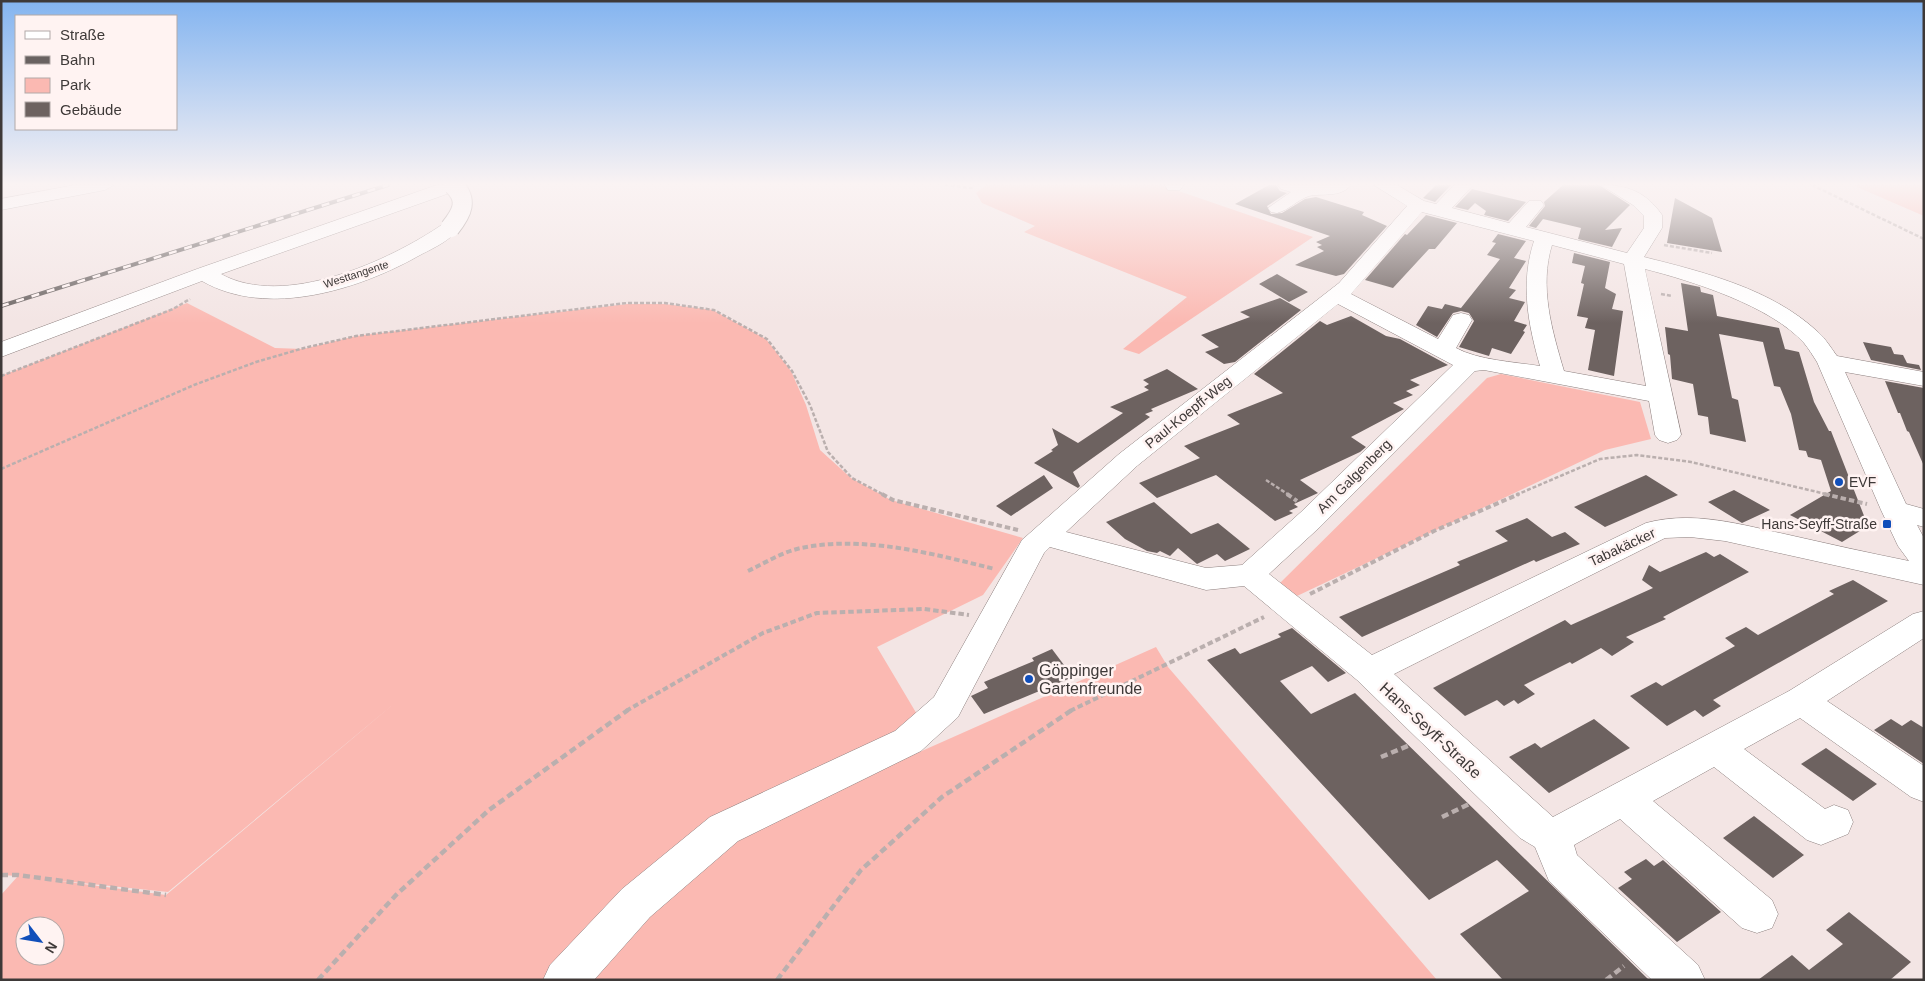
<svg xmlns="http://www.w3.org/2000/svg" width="1925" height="981" font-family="Helvetica,sans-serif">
<rect width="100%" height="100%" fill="#f3e5e4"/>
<!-- green -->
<path fill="#fbb9b2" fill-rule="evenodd" d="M986 185H1161L1313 237 1139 354 1123 349 1187 297 1024 232 1035 226 982 203 976 193Z
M1854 185H1924V216L1857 187Z
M187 303 275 348 303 349 356 336 627 304H665L713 310 766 339 791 371 806 405 820 450 851 478 891 500 1023 538 983 595 877 647 921 721 861 778 1156 647 1168 667 1437 980H1V895L18 876 1 875V376ZM396 702 166 895 53 880 168 892ZM25 926H55V956H25Z
M1501 374 1640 402 1651 439 1605 450 1297 596 1280 583 1487 378Z"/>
<!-- building -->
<path fill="#6d6260" d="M1269 185H1276L1280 191 1287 193 1267 206 1271 214 1282 213 1305 199 1316 197 1364 212 1362 215 1387 226 1344 274 1336 276 1295 265 1324 251 1317 247 1322 245 1316 242 1330 236 1235 204Z
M1436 185H1451L1435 202 1423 198Z
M1563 185H1599L1630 205 1605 230 1622 228 1612 247 1578 239 1581 228 1543 219 1536 228 1529 226 1545 206 1544 202Z
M1472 189 1488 193 1526 202 1508 221 1484 215 1486 211 1475 203 1468 210 1455 207Z
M1675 198 1712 218 1722 252 1667 243Z
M1426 215 1457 223 1435 249H1429L1393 288 1365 280 1405 234 1407 235Z
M1498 234 1526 241 1514 258 1526 261 1509 288 1516 290 1509 298 1525 302 1514 321 1527 325 1523 331 1525 332 1511 354 1492 348 1489 356 1459 347 1474 321 1469 313 1461 311 1453 313 1437 337 1416 325 1428 306 1442 309 1445 304 1461 308 1500 259 1487 255 1496 243 1492 242Z
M1574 253 1610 262 1605 288 1616 294 1612 309 1623 311 1614 376 1588 370 1595 330 1585 328 1588 318 1577 316 1584 284 1581 283 1585 266 1572 263Z
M1277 274 1308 292 1289 302 1259 284Z
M1681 283 1700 287 1701 292 1713 295 1717 316 1779 328 1785 349 1799 352 1814 402 1829 431H1831L1868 526 1842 542 1790 515 1831 491 1821 460 1808 457 1806 451 1799 450 1791 414 1780 387 1774 386 1763 342 1719 334 1732 398 1738 400 1746 442 1710 434 1708 417 1698 415 1693 384 1672 379 1670 355 1668 354 1665 327 1688 331Z
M1280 298 1301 310 1235 362 1224 364 1205 352 1219 347 1201 335 1250 317 1240 312Z
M1351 316 1386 336 1400 339 1448 365 1410 380 1420 385 1406 391 1413 395 1393 403 1404 409 1351 437 1366 447 1360 452 1300 480 1318 493 1294 504 1298 507 1289 511 1293 513 1275 521 1216 475 1157 498 1139 483 1200 458 1184 446 1240 424 1227 415 1283 393 1254 374 1320 321 1327 325Z
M1863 342 1891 347 1894 354 1903 355 1907 363 1919 365 1921 370 1871 360Z
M1167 369 1198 389 1151 409 1153 411 1145 414 1150 417 1073 472 1080 486 1078 488 1034 463 1053 451 1051 450 1058 445 1052 428 1078 443 1123 413 1110 407 1149 390 1144 387 1149 384 1143 380Z
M1885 381 1924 388V466L1909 432 1907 431 1900 413H1898Z
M1044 475 1053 488 1011 516 996 506Z
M1646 475 1678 495 1605 527 1574 507Z
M1734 490 1770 510 1742 523 1708 502Z
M1154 502 1191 534 1218 523 1250 549 1225 561 1217 554 1197 564 1178 548 1170 556 1160 551 1157 553 1147 551 1125 539 1106 522Z
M1527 518 1552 537 1565 532 1580 544 1536 562 1534 560 1362 637 1339 617 1460 565 1457 562 1508 541 1495 531Z
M1706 552 1714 557 1720 554 1749 572 1663 617 1666 619 1626 637 1634 642 1612 656 1601 648 1572 664 1570 662 1524 685 1535 694 1518 704 1514 700 1504 706 1497 700 1465 716 1433 688 1565 620 1571 625 1653 588 1642 580 1649 565 1660 572Z
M1853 580 1888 601 1713 700 1721 706 1703 717 1695 710 1667 726 1630 696 1656 682 1662 686 1735 646 1725 638 1746 627 1758 635 1834 594 1829 591Z
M1292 628 1346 673 1328 682 1312 666 1280 681 1311 714 1355 693 1649 980H1503L1460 934 1529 891 1497 860 1429 900 1207 660 1235 648 1240 654 1281 637 1278 634Z
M1052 649 1073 677 984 714 971 696 988 688 984 682 1034 661 1032 658Z
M1594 719 1630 748 1549 793 1509 757 1535 743 1541 748Z
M1891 719 1902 726 1911 720 1924 728V764L1874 730Z
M1826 748 1877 784 1853 801 1801 764Z
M1754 816 1804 855 1773 878 1723 838Z
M1646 859 1654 866 1663 860 1721 912 1677 942 1618 888 1632 879 1624 872Z
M1849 912 1911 962 1890 980H1758L1792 955 1809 970 1843 944 1826 930Z"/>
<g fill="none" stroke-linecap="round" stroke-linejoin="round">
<!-- minor casing -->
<g stroke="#8d807f" stroke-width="1">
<path id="minor" d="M75 185H114L105 190 1 210V199Z
M1165 185H1183V186L1180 190H1168Z
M1278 185H1351C1341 198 1321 193 1309 196 1297 200 1289 210 1277 213L1271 212 1268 208 1291 192 1281 189Z
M1374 185H1397L1424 201 1436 204 1454 185H1473L1452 208 1509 223 1529 201H1541L1544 205 1526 227 1627 253 1644 228V216L1633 205 1601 185C1628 185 1646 192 1662 215V228L1644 257C1704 272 1772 289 1818 332 1826 339 1831 348 1837 356L1924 372V386L1845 372 1906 504 1924 509V527L1917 525 1924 538V585L1725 541 1690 537 1665 538 1394 674 1553 817 1789 691 1913 614 1924 611V638L1827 701 1924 766V802L1911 797 1800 718 1744 749 1825 809 1834 805 1848 810 1853 822 1848 834 1821 845 1807 840 1714 767 1653 801 1772 900 1778 914 1772 928 1757 933 1742 928 1620 819 1574 845 1577 855 1698 965 1705 980H1652L1549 881 1535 847 1520 838 1357 680 1244 586 1206 590 1050 547 1044 553 958 717 921 751 738 841 650 917 594 980H543L550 965 622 889 710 817 895 731 934 697 1022 540 1119 454 1339 283 1407 206ZM1422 212 1534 241C1520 283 1528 324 1540 366 1514 362 1478 360 1456 348L1472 320 1469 315 1461 313 1453 315 1438 339 1351 294ZM1552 245 1624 264 1646 386 1564 371C1552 330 1539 287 1552 245ZM1645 269C1692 281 1771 306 1804 343 1809 349 1813 356 1817 362L1881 510 1898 546 1909 561C1869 553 1829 544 1789 535 1742 525 1694 510 1646 523L1372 655 1269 574 1321 526 1475 371 1484 370 1649 401 1655 435 1659 440 1668 443 1677 440 1681 435ZM1338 304 1453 365 1301 512 1242 565 1206 568 1066 532 1137 466Z"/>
</g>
<!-- major casing -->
<g stroke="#8d807f" stroke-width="1">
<path id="major" d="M437 185H464L461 189 221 274C284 309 389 261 443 224H457L459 228C451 240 434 248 422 254 361 289 268 319 202 281L1 357V342L197 269Z"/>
</g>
<!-- path-far2 -->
<path stroke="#baafae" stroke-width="2.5" stroke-dasharray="4 2" stroke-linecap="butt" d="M945 185 972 188 974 185
M1812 185 1924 239
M1664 245 1712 253
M1661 294 1672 296
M1 376 173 309 190 299
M1 469 194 385 256 362 304 348 356 336 627 303H665L714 310 767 339 792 371 810 405 828 452 852 478 884 495
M1266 480 1289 495
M1516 495 1600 459 1637 455 1691 462 1830 495"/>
<!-- path-far1 -->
<path stroke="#baafae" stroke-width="4" stroke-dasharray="5.5 3" stroke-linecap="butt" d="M882 494 893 500 1018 530
M1287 494 1297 501
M1824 494 1867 504
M748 571C765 563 782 552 801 548 865 535 933 554 995 569
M1310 594 1434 531 1519 494
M626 711 763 633 817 613 924 609 969 615
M1070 711 1264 617"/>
<!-- path -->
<path stroke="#baafae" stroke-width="4.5" stroke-dasharray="7 4" stroke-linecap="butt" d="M1381 757 1410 745
M1442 817 1469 804
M1 875H18L166 895
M318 980 396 895 489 810 628 710
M777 980 861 870 942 797 1072 710
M1606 980 1624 966"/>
<!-- minor -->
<use href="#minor" fill="#fff" fill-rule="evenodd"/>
<!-- major -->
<use href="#major" fill="#fff" fill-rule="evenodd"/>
<!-- rail casing -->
<g stroke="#696261" stroke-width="4">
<path id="rail" d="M1 306 388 185"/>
</g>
<!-- rail -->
<use href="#rail" stroke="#fff3f2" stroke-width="2.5" stroke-dasharray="8" stroke-linecap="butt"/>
<!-- major-bridge casing -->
<g stroke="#8d807f" stroke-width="21" stroke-linecap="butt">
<path id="major-bridge" d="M450 228C462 213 469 200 453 185"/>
</g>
<!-- major-bridge -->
<use href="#major-bridge" stroke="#fff" stroke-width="19"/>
</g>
<!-- sky -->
<linearGradient id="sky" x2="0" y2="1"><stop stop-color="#83b4f0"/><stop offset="0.57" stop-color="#faf3f3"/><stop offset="1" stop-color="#faf3f3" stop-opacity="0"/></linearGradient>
<rect width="1925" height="323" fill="url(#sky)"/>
<!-- markers -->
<g fill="#114fba" stroke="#fff3f2" stroke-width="2">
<circle cx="1839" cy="482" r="5"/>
<rect x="1882" y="519" width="10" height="10" rx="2.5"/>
<circle cx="1029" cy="679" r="5"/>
</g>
<g text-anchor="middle" stroke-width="5" stroke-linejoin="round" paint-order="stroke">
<!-- far-street labels -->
<g font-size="11" fill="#3e3938" stroke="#fff3f2">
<text transform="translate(356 274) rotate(-18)" y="4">Westtangente</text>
</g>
<!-- street labels -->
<g font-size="14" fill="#3e3938" stroke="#fff3f2">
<text transform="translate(1188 412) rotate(-39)" y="5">Paul-Koepff-Weg</text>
<text transform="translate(1354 476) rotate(-45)" y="5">Am Galgenberg</text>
<text transform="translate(1622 547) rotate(-25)" y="5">Tabakäcker</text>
</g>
<!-- poi labels -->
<g font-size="14" fill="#3e3938" stroke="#fff3f2" text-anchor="start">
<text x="1849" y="487">EVF</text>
<text x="1877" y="529" text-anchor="end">Hans-Seyff-Straße</text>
</g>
<!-- near-poi labels -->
<g font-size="16" fill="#3e3938" stroke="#fff3f2" text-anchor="start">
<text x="1039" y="676">Göppinger<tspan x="1039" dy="18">Gartenfreunde</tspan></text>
</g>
<!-- near-street labels -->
<g font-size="16" fill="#3e3938" stroke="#fff3f2">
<text transform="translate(1431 730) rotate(43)" y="6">Hans-Seyff-Straße</text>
</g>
</g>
<!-- border -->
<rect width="1925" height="981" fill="none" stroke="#3e3938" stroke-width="5"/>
<!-- legend -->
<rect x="15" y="15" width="162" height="115" fill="#fff3f2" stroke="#b2a9a8"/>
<rect x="25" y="31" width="25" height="8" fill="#ffffff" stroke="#b2a9a8"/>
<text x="60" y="40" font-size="15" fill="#3e3938">Straße</text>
<rect x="25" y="56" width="25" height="8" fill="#696261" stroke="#b2a9a8"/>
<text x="60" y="65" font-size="15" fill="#3e3938">Bahn</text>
<rect x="25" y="78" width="25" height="15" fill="#fbb9b2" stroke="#b2a9a8"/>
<text x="60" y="90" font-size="15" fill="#3e3938">Park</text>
<rect x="25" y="102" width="25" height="15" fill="#6d6260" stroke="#b2a9a8"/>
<text x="60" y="115" font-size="15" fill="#3e3938">Gebäude</text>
<!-- north arrow -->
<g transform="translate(40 941) rotate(121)"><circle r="24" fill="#fff3f2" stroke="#b2a9a8"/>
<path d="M0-4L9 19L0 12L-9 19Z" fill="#114fba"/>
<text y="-8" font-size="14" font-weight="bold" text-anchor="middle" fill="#3e3938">N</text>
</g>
</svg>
